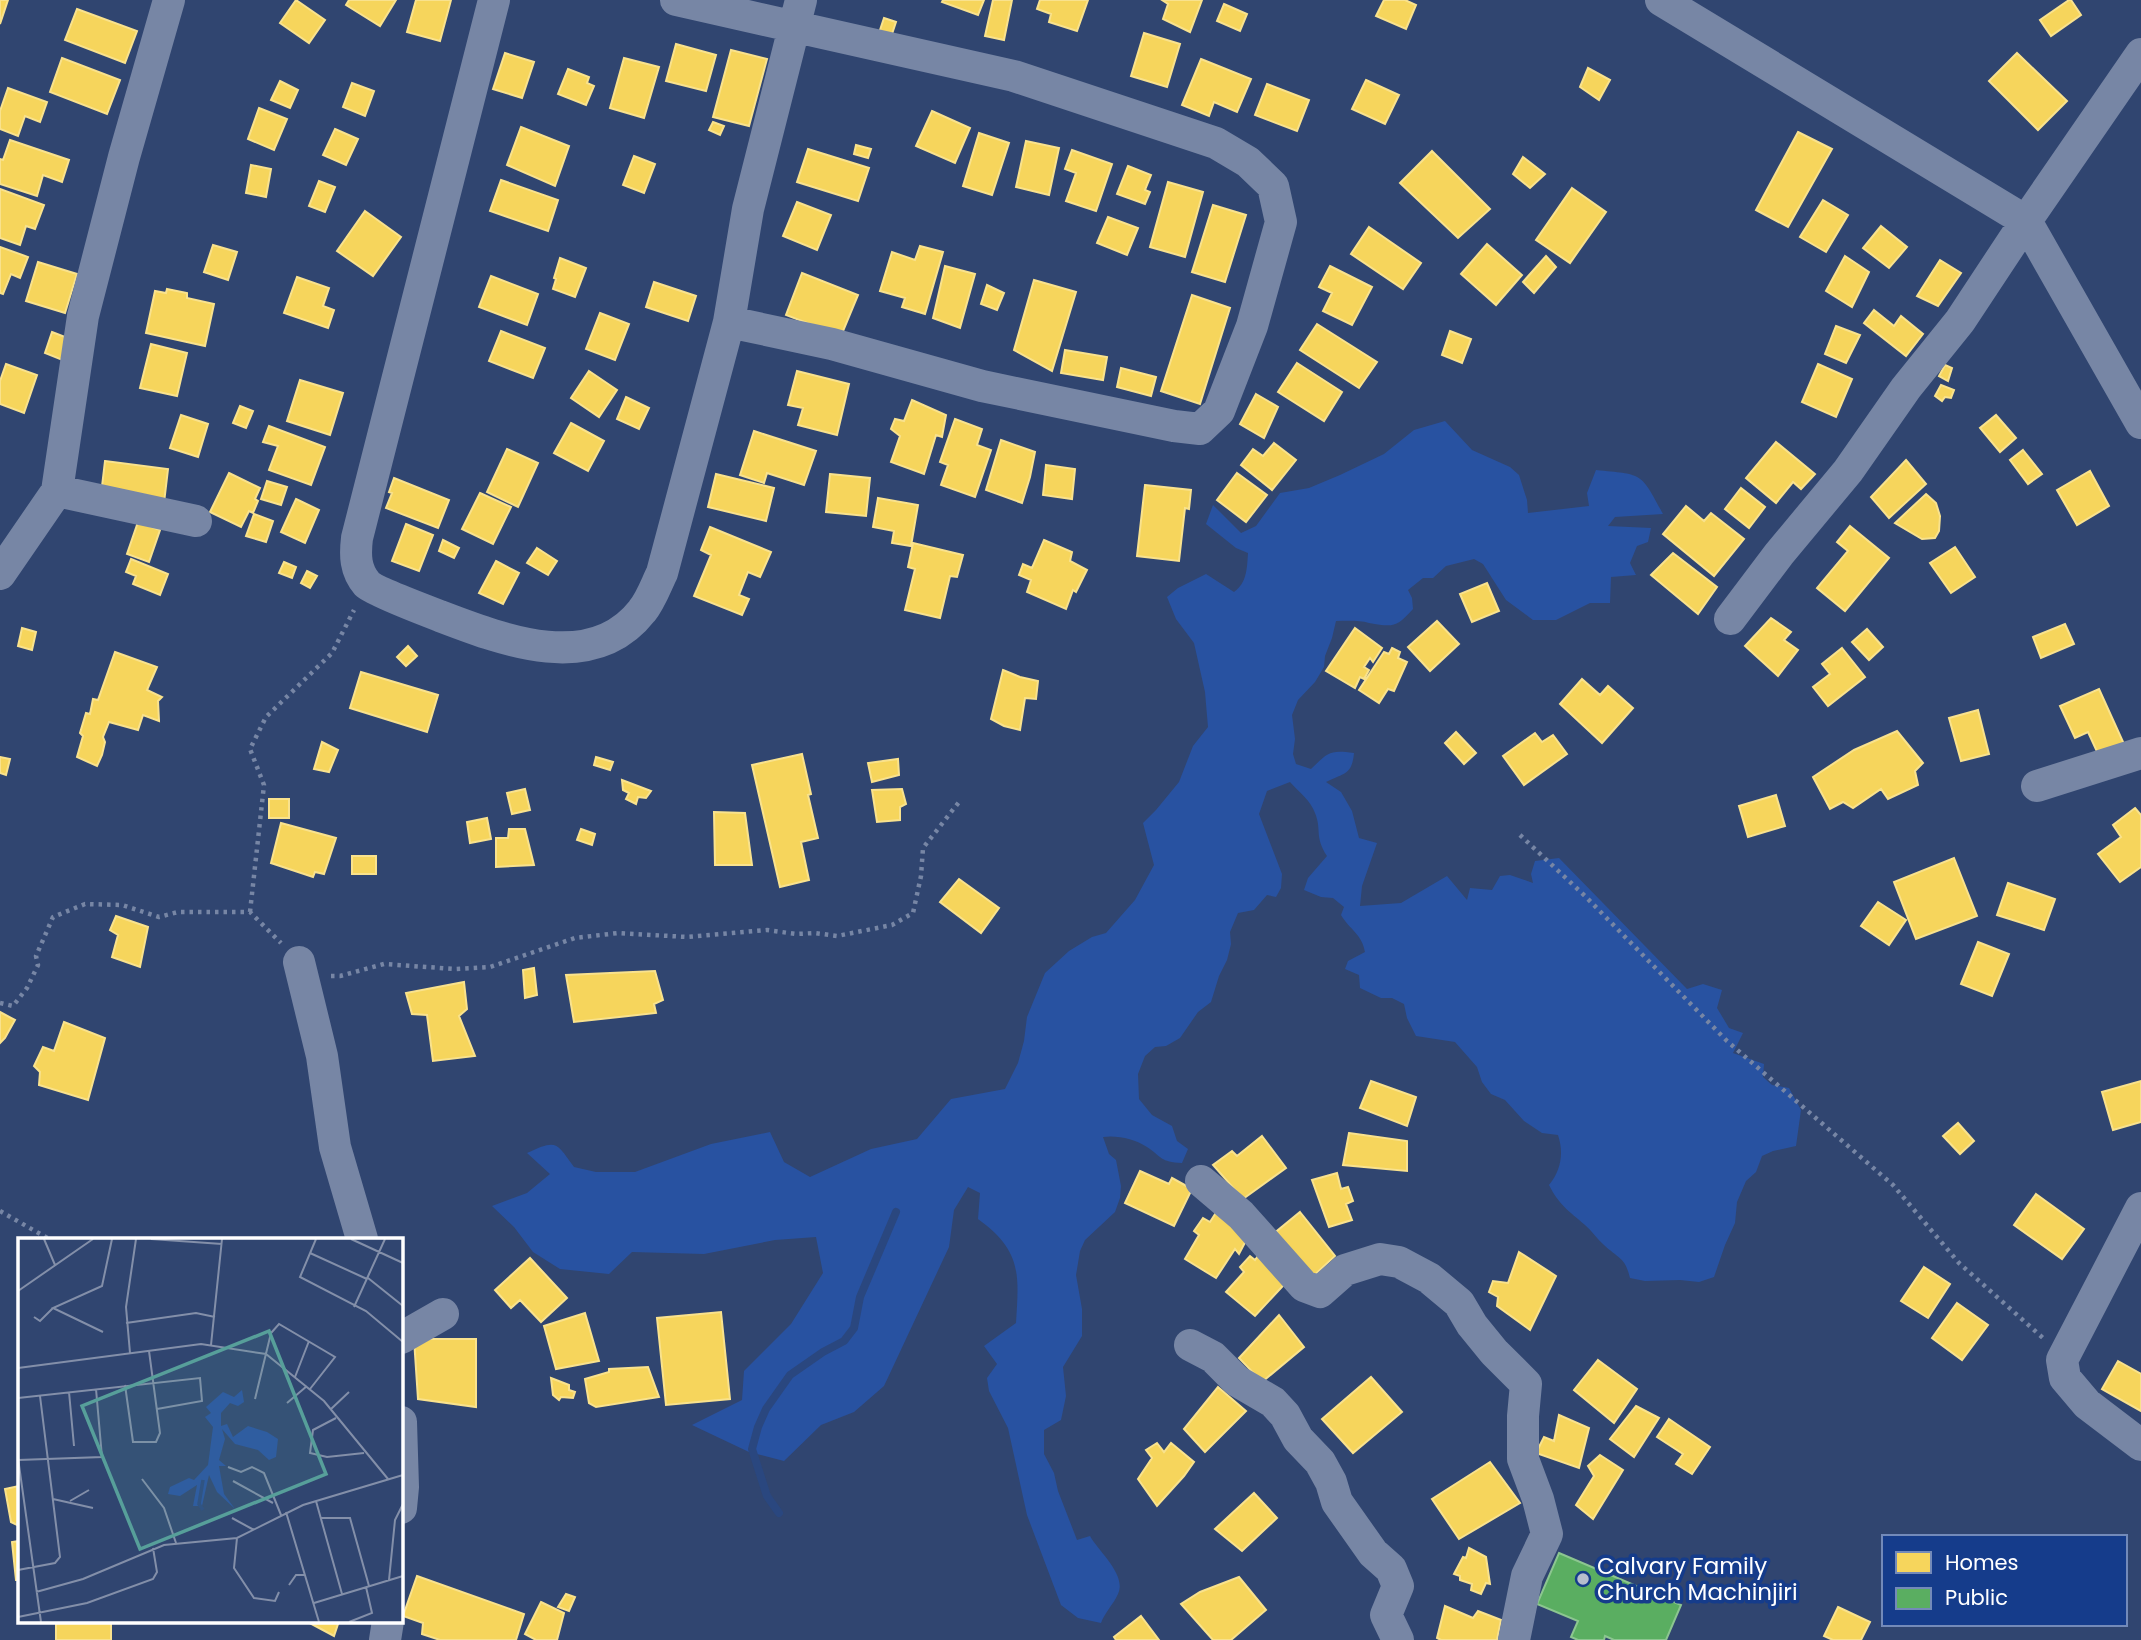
<svg xmlns="http://www.w3.org/2000/svg" width="2141" height="1640" font-family="Poppins,sans-serif">
<rect width="100%" height="100%" fill="#304570"/>
<!-- green -->
<path fill="#2852a1" d="M1445 421 1472 450 1510 467 1519 475 1527 500 1528 513 1589 506 1587 493 1596 470C1643 475 1640 471 1663 514L1615 517 1608 526 1651 528 1648 542 1637 546 1630 563 1636 575 1611 577 1610 603H1590L1556 620H1533L1506 600 1483 564 1474 559 1446 566 1433 578H1423L1408 590 1412 598 1413 609C1396 628 1393 627 1369 623 1359 620 1347 621 1336 621L1332 638 1325 656 1324 667 1315 682 1298 700 1292 715 1295 739 1293 754 1296 764 1311 769C1329 752 1329 750 1354 753 1352 775 1344 773 1326 782L1341 792 1352 811 1359 838 1377 843 1362 886 1360 906 1401 903 1447 876 1467 900 1470 888 1492 890 1500 876 1510 875 1533 883 1531 874 1535 861 1559 858 1687 989 1703 984 1722 990 1717 1008 1729 1028 1743 1033 1733 1053 1764 1064 1763 1077 1772 1085 1789 1088 1801 1110 1796 1146 1773 1151 1762 1156 1756 1172 1746 1181 1737 1202 1735 1223 1725 1245 1714 1277 1699 1282 1680 1280 1645 1281 1630 1278C1625 1257 1619 1259 1604 1245 1597 1239 1592 1231 1585 1225 1569 1211 1559 1205 1549 1185 1561 1170 1564 1153 1558 1135L1542 1133 1524 1121 1505 1100 1491 1094 1482 1082 1477 1067 1455 1042 1416 1036 1407 1018 1404 1004 1392 998H1381L1360 988 1359 975 1345 969 1348 961 1365 952C1362 934 1349 929 1341 915L1344 907 1333 898 1321 897 1304 890 1308 878 1327 856C1314 836 1322 830 1315 813 1311 801 1299 792 1290 782L1267 791 1259 814 1282 874 1281 888 1276 897 1267 895 1254 910 1238 913 1230 932 1231 944 1227 960 1219 976 1211 1002 1198 1012 1180 1038 1166 1046 1155 1047 1145 1056 1138 1074 1139 1099 1152 1115 1172 1126 1177 1141 1188 1149 1182 1163C1160 1162 1162 1157 1147 1147 1135 1139 1117 1135 1103 1137L1109 1154 1116 1160 1121 1186 1120 1198 1115 1212 1085 1240 1080 1251 1076 1275 1082 1309V1336L1063 1367 1066 1396 1061 1420 1044 1430V1454L1054 1473 1058 1491 1077 1540 1090 1536C1099 1552 1127 1575 1118 1594 1113 1605 1105 1612 1101 1623L1078 1618 1061 1605 1027 1515 1008 1428 989 1391 987 1378 997 1364 984 1346 1016 1323C1019 1274 1022 1251 978 1219L980 1193 968 1187 954 1210 949 1247 884 1386 854 1412 821 1425 784 1461 749 1452 692 1425 742 1400 744 1371 791 1324 823 1273 816 1237 775 1240 704 1254 632 1252 609 1274 560 1269 533 1252 514 1227 492 1206 527 1193 550 1174 527 1153C557 1139 556 1142 574 1167L596 1172H635L711 1144 770 1132 784 1162 810 1177 871 1149 917 1139 951 1099 1005 1089 1018 1063 1024 1041 1027 1017 1045 973 1069 951 1092 937 1106 933 1135 900 1154 865 1143 823 1156 810 1179 782 1193 746 1208 727 1205 692 1194 643 1176 619 1167 597 1178 588 1206 574 1234 592C1247 583 1247 568 1248 553L1236 548 1206 524 1213 505 1241 533 1256 526 1280 493 1309 488 1340 475 1384 454 1414 430Z"/>
<!-- homes -->
<path fill="#f6d55c" stroke="#f9e28d" stroke-width="2" d="M0 0H8L0 24Z
M296 0 325 20 309 43 280 23Z
M349 0H396L380 26 346 5Z
M416 0H451L440 41 407 32Z
M943 0H984L978 15 942 2Z
M993 0H1012L1004 40 985 36Z
M1040 0H1088L1077 31 1049 22 1051 14 1037 9Z
M1162 0H1202L1190 32 1163 19 1168 4Z
M1384 0H1405L1416 5 1406 29 1376 16Z
M2069 0H2071L2081 15 2051 36 2040 20Z
M1224 4 1247 14 1240 31 1217 21Z
M77 9 137 31 125 63 65 40Z
M884 18 896 22 891 37 879 33Z
M1144 33 1180 44 1167 87 1131 76Z
M676 44 716 55 706 91 666 81Z
M731 50 767 59 749 126 713 117Z
M505 53 534 62 522 98 493 89Z
M2017 53 2067 101 2038 130 1989 81Z
M62 58 120 80 107 114 50 92Z
M624 58 659 67 644 118 610 108Z
M1201 59 1251 79 1237 112 1214 102 1209 116 1182 105Z
M1588 68 1610 80 1599 100 1580 87Z
M568 69 589 77 587 83 594 86 586 105 558 94Z
M1366 80 1399 95 1385 124 1352 109Z
M280 81 298 90 290 108 271 100Z
M352 83 374 91 365 116 343 107Z
M1267 84 1309 100 1297 131 1255 115Z
M8 88 47 102 40 122 25 116 18 136 0 129V111Z
M259 108 287 119 274 150 248 139Z
M932 111 970 128 955 163 916 146Z
M713 122 724 126 720 135 709 130Z
M521 127 569 146 555 186 507 165Z
M335 129 358 139 346 165 323 155Z
M1798 132 1832 149 1788 227 1756 210Z
M979 133 1009 143 992 195 963 186Z
M10 140 69 160 62 182 43 175 37 196 0 184V159L3 160Z
M1026 141 1059 148 1049 195 1016 187Z
M856 145 871 149 868 158 854 154Z
M808 149 869 168 858 201 797 182Z
M1072 150 1112 164 1096 211 1066 201 1076 173 1065 169Z
M1432 151 1490 209 1458 238 1400 183Z
M634 156 655 164 644 193 623 185Z
M1523 157 1545 174 1530 188 1513 174Z
M251 165 271 169 266 197 246 193Z
M1128 166 1151 175 1145 190 1150 192 1145 204 1117 194Z
M501 180 558 200 548 231 490 211Z
M319 181 335 187 325 212 309 206Z
M1168 182 1203 192 1185 257 1150 247Z
M1572 188 1606 212 1570 263 1536 240Z
M0 189 44 205 35 229 26 226 20 245 0 238Z
M1823 200 1848 215 1826 252 1800 237Z
M797 202 831 215 817 250 783 236Z
M1213 205 1246 215 1225 282 1192 272Z
M365 211 401 237 373 276 337 251Z
M1108 217 1138 228 1127 255 1097 243Z
M1881 226 1907 247 1889 268 1863 248Z
M1369 227 1421 263 1403 289 1351 254Z
M1487 244 1522 275 1496 305 1461 274Z
M213 245 237 252 228 280 204 272Z
M920 246 943 252 925 314 902 307 905 298 880 291 892 252 915 260Z
M0 247 28 257 20 278 11 274 3 294 0 293Z
M1546 256 1556 267 1534 293 1523 282Z
M1845 256 1869 272 1852 307 1826 291Z
M560 258 586 268 575 297 553 289 556 279 554 278Z
M1940 260 1961 273 1938 306 1917 296Z
M38 262 77 274 65 313 26 301Z
M945 266 975 274 960 328 933 318Z
M1330 266 1372 287 1352 325 1323 311 1332 293 1319 287Z
M802 273 858 295 841 336 786 315Z
M491 276 538 294 527 325 479 307Z
M297 277 329 288 323 306 334 310 328 328 284 313Z
M1034 280 1076 292 1052 371 1014 350Z
M654 282 696 296 688 321 646 307Z
M987 285 1004 293 997 310 981 304Z
M167 289 187 293V298L214 304 205 346 146 333 155 291 166 293Z
M1192 295 1230 308 1200 404 1161 391Z
M1874 310 1894 326 1901 316 1923 334 1906 356 1864 323Z
M600 313 629 324 615 360 586 349Z
M1317 324 1377 362 1359 388 1300 350Z
M1836 326 1860 335 1846 363 1825 354Z
M501 331 545 348 533 378 489 361Z
M1450 331 1471 339 1462 363 1442 355Z
M52 332 73 340 65 361 45 353Z
M151 344 187 353 177 396 140 388Z
M1065 350 1107 357 1103 380 1061 373Z
M1297 363 1342 392 1324 421 1278 392Z
M6 364 37 375 24 413 0 404V381Z
M1818 364 1852 379 1836 417 1802 402Z
M1945 365 1952 368 1948 381 1939 376Z
M1121 368 1156 377 1151 396 1117 387Z
M589 371 617 390 599 417 571 398Z
M797 371 849 384 837 435 798 425 803 408 788 405Z
M300 380 343 393 330 435 287 421Z
M1941 385 1954 390 1951 398 1945 397 1942 401 1935 396Z
M1256 394 1278 407 1264 438 1240 424Z
M626 397 649 408 639 429 617 419Z
M912 400 946 415 942 437 936 435 924 474 891 462 900 436 891 429 895 419 904 421Z
M240 406 253 411 246 428 233 423Z
M181 415 208 424 198 457 170 448Z
M1996 415 2016 438 2000 452 1980 428Z
M955 419 982 429 977 445 991 450 975 497 941 485 948 465 940 462Z
M571 423 604 441 588 471 554 453Z
M269 426 325 447 311 485 269 470 278 446 263 442Z
M754 431 816 451 804 485 767 473 764 483 740 475Z
M1001 440 1035 452 1030 477 1022 503 986 490Z
M1776 442 1815 474 1801 489 1793 482 1776 503 1746 478Z
M1274 443 1296 460 1272 490 1241 465 1253 449 1263 456Z
M507 449 538 463 518 507 487 492Z
M2023 450 2042 474 2028 484 2010 460Z
M1906 460 1926 484 1889 518 1871 497Z
M105 461 168 469 164 503 101 495Z
M1046 465 1075 469 1072 499 1043 495Z
M2090 471 2109 506 2077 525 2057 490Z
M229 473 260 488 255 499 258 501 253 513 249 511 241 527 210 512Z
M1237 473 1267 495 1246 522 1217 500Z
M716 474 774 488 766 521 708 507Z
M830 474 870 478 866 516 826 512Z
M394 478 449 500 438 528 386 508 392 493 389 492Z
M267 481 287 487 281 505 261 499Z
M1145 485 1191 490 1189 509 1185 508 1179 561 1137 556Z
M1741 488 1765 507 1749 528 1725 509Z
M480 493 511 507 493 544 462 529Z
M1926 494 1936 503 1940 516 1939 531 1935 538 1922 539 1895 523Z
M878 498 918 505 911 546 892 543 894 531 873 527Z
M296 499 319 510 305 543 281 532Z
M1686 506 1704 521 1711 513 1744 539 1714 576 1663 534Z
M254 514 273 521 266 542 246 536Z
M138 522 160 530 149 562 127 554Z
M406 524 433 535 419 571 392 561Z
M1850 526 1889 558 1845 611 1817 588 1848 551 1837 542Z
M710 527 771 552 760 577 748 572 739 595 749 599 742 615 694 596 711 555 701 550Z
M443 540 459 548 454 558 439 551Z
M1044 540 1072 552 1070 561 1087 570 1076 592 1073 590 1066 609 1027 592 1031 580 1019 575 1023 564 1032 568Z
M913 543 963 555 957 577 950 576 940 618 905 610 915 569 908 567Z
M1955 547 1975 577 1951 593 1930 563Z
M537 548 557 561 548 575 527 563Z
M1673 553 1717 587 1698 614 1651 575Z
M131 559 168 574 160 595 133 584 136 576 126 572Z
M496 561 519 573 503 604 479 593Z
M284 562 296 567 292 578 279 573Z
M307 571 317 576 310 588 301 583Z
M1487 583 1499 611 1472 622 1460 594Z
M1771 618 1791 632 1784 640 1798 650 1778 676 1745 646Z
M1437 621 1459 644 1430 671 1408 647Z
M2065 624 2074 644 2041 658 2033 637Z
M22 628 36 632 32 650 18 646Z
M1355 628 1382 648 1373 662 1370 658 1364 667 1369 670 1364 679 1360 677 1355 688 1326 671Z
M1867 629 1883 647 1869 660 1852 642Z
M408 646 417 656 406 666 397 657Z
M1392 648 1400 652 1398 658 1407 662 1394 691 1388 689 1379 703 1359 690 1384 652 1389 654Z
M1842 648 1865 677 1828 706 1813 687 1830 674 1822 664Z
M115 652 157 667 147 690 162 697 158 701 159 721 143 715 138 730 109 722 103 737 105 742 102 755 97 766 77 757 83 736 80 733 86 713 90 714 93 699 98 700Z
M1003 670 1020 677 1038 681 1036 699 1025 698 1020 730 1004 726 991 719Z
M361 672 438 695 427 732 350 708Z
M1582 679 1600 695 1608 686 1633 708 1602 743 1560 704Z
M2099 689 2124 744 2099 756 2088 732 2075 738 2060 706Z
M1978 710 1989 754 1961 761 1949 718Z
M1897 731 1923 763 1915 771 1918 785 1888 799 1881 789 1853 808 1843 802 1830 809 1813 777 1854 750Z
M1456 732 1476 753 1464 764 1445 743Z
M1535 733 1542 742 1553 735 1567 754 1524 785 1503 756Z
M322 742 338 750 329 772 314 769Z
M802 754 811 794 808 795 818 838 801 842 809 880 780 887 752 765Z
M0 757 10 759 6 775 0 773Z
M596 757 613 762 610 770 594 765Z
M898 759 899 775 872 782 868 763Z
M622 780 651 791 646 798 638 797 636 804 626 799 629 793 623 790Z
M525 789 530 810 512 814 507 793Z
M902 789 906 804 900 807V820L877 822 872 790Z
M1776 795 1785 826 1748 837 1739 806Z
M269 799H289V818H269Z
M2135 808 2141 815V867L2120 882 2098 854 2121 837 2113 825Z
M714 812 745 813 752 865H715Z
M487 818 491 839 470 843 467 822Z
M281 823 336 838 324 874 315 872 313 877 271 863Z
M509 829H525L534 865 496 867V838H508Z
M581 829 595 834 592 845 577 840Z
M352 856H376V874H352Z
M1954 858 1977 916 1916 939 1894 882Z
M959 879 999 908 981 933 940 902Z
M2008 883 2055 899 2044 930 1997 915Z
M1878 902 1906 920 1889 945 1861 926Z
M116 916 148 927 140 967 112 957 118 935 110 930Z
M1978 942 2009 954 1992 996 1961 984Z
M534 968 537 995 525 998 523 970Z
M655 971 663 1000 654 1004 656 1013 574 1022 566 975Z
M464 982 467 1009 459 1016 475 1056 433 1061 427 1015 412 1014 406 993Z
M0 1012 15 1020 5 1038 0 1043Z
M64 1022 105 1038 88 1100 39 1085 40 1072 34 1066 43 1047 54 1051Z
M1371 1081 1416 1097 1407 1126 1360 1108Z
M2141 1081V1122L2113 1130 2102 1092Z
M1958 1123 1974 1141 1960 1154 1943 1136Z
M1349 1133 1407 1141V1171L1343 1165Z
M1262 1136 1286 1168 1243 1199 1213 1165 1232 1151 1237 1156Z
M1140 1171 1169 1184 1172 1178 1192 1189 1174 1226 1125 1203Z
M1337 1173 1341 1189 1348 1187 1353 1201 1346 1204 1352 1220 1329 1227 1312 1180Z
M2036 1194 2084 1229 2062 1259 2014 1225Z
M1219 1208 1250 1233 1239 1254 1235 1249 1216 1278 1185 1259 1199 1235 1194 1231 1203 1218 1210 1222Z
M1300 1212 1335 1256 1309 1280 1272 1235Z
M1261 1252 1292 1276 1255 1316 1226 1292 1244 1272 1240 1267 1250 1256 1255 1260Z
M1519 1252 1556 1276 1530 1330 1497 1306 1498 1297 1489 1292 1493 1281 1508 1283Z
M530 1258 567 1298 541 1322 520 1300 511 1308 495 1290Z
M1924 1267 1950 1284 1928 1318 1901 1301Z
M1957 1303 1988 1325 1962 1360 1932 1338Z
M721 1312 730 1399 666 1405 657 1318Z
M585 1313 599 1361 556 1369 544 1326Z
M1279 1315 1304 1347 1262 1382 1239 1358Z
M414 1339H476V1407L418 1399Z
M1598 1360 1637 1389 1614 1423 1574 1390Z
M2118 1361 2141 1374V1411L2102 1389Z
M648 1367 659 1397 596 1407 589 1403 585 1379 609 1372V1369Z
M1371 1377 1402 1412 1353 1453 1322 1419Z
M551 1378 569 1385V1390L575 1392 573 1398 561 1397 559 1400 553 1395Z
M1218 1387 1246 1411 1205 1452 1184 1429Z
M1636 1406 1659 1418 1634 1457 1610 1439Z
M1559 1415 1589 1428 1579 1468 1536 1453 1544 1437 1554 1441Z
M1669 1419 1710 1447 1692 1474 1676 1464 1683 1454 1657 1437Z
M1157 1443 1164 1452 1171 1443 1194 1462 1184 1476 1157 1506 1138 1479 1152 1458 1146 1450Z
M1600 1455 1623 1470 1593 1519 1576 1505 1594 1476 1588 1466Z
M1490 1462 1520 1503 1459 1539 1432 1499Z
M19 1486V1526L11 1522 5 1489Z
M1254 1493 1277 1518 1242 1551 1215 1529Z
M19 1541V1580H16L12 1542Z
M1469 1548 1486 1557 1490 1584 1486 1583 1481 1594 1471 1590 1472 1584 1460 1580V1576L1454 1574 1463 1557 1466 1558Z
M417 1576 524 1614 516 1640H440L422 1634 423 1623 403 1616Z
M1239 1577 1266 1610 1231 1640H1213L1181 1604 1200 1592Z
M566 1594 575 1597 569 1611 558 1607Z
M541 1602 564 1613 557 1640H536L525 1634Z
M1445 1606 1473 1618 1478 1611 1501 1620 1497 1640H1441L1437 1638Z
M1838 1607 1870 1622 1861 1640H1833L1824 1636Z
M1141 1616 1159 1640H1116L1114 1637Z
M56 1621H111V1640H56Z
M306 1621H339L334 1636Z"/>
<!-- public -->
<path fill="#5aae61" stroke="#8cc690" stroke-width="2" d="M1559 1553 1681 1605 1666 1640H1614L1605 1636 1604 1640H1578L1571 1637 1578 1621 1537 1604Z"/>
<g fill="none" stroke-linecap="round" stroke-linejoin="round">
<!-- stream -->
<path stroke="#2a477f" stroke-width="8" d="M779 1513 767 1496 752 1449 758 1427 766 1409 790 1375 823 1352 844 1341 854 1328 860 1297 896 1212"/>
<!-- path -->
<path stroke="#7786a5" stroke-width="4.5" stroke-dasharray="3.5 5" stroke-linecap="butt" d="M1520 835 1585 896 1727 1041 1893 1185 1959 1263 2043 1338
M250 912 264 785 250 749 266 717 332 653 354 610
M331 976H340L384 964 455 969 490 967 575 938 618 933 687 937 767 930 796 934 815 933 837 936 892 925 913 913 921 876 923 848 959 802
M0 1003 13 1006 27 988 38 965 36 956 53 917 85 904 122 905 159 917 178 912H250L281 943
M0 1211 49 1239"/>
<!-- minor -->
<path stroke="#7786a5" stroke-width="32" d="M494 0 357 538C355 555 355 570 367 584 374 591 427 611 440 616 503 640 592 675 642 611 651 600 656 585 662 573L729 322 748 209 801 0
M676 0 1014 76 1216 143 1248 162 1273 186 1281 222 1252 326 1219 411 1200 429 1174 426 982 386 832 344 729 322
M1661 0 2026 221 2141 423
M57 491 196 521
M0 574 57 491 83 316 124 157 169 0
M1730 619 1779 554 1848 471 1906 388 1960 321 2026 221 2141 54
M2037 786 2141 753
M299 962 322 1056 335 1147 362 1239
M1201 1181 1241 1215 1304 1286 1320 1292 1345 1270 1380 1259 1399 1262 1429 1278 1459 1303 1472 1325 1494 1352 1526 1384 1523 1416V1459L1538 1499 1547 1534 1527 1576 1514 1640
M2141 1208 2062 1360 2065 1378 2087 1404 2141 1445
M401 1338 443 1314
M1190 1345 1213 1357 1237 1381 1273 1402 1285 1415 1298 1439 1320 1462 1331 1482 1337 1502 1373 1553 1391 1569 1398 1586 1386 1615 1398 1640
M401 1422 403 1487 401 1508
M385 1640 388 1621"/>
</g>
<!-- markers -->
<circle fill="#b7becd" stroke="#153c8b" stroke-width="2.5" cx="1583" cy="1579" r="7"/>
<g text-anchor="middle" stroke-width="7" stroke-linejoin="round" paint-order="stroke">
<!-- poi labels -->
<g font-size="23" fill="#fff" stroke="#153c8b" text-anchor="start">
<text x="1597" y="1574">Calvary Family<tspan x="1597" dy="26">Church Machinjiri</tspan></text>
</g>
</g>
<!-- overview -->
<g transform="translate(18 1238)">
<rect width="385" height="385" fill="#304570"/>
<path d="M224 152 226 164 220 168 212 165 203 175V188L209 186 215 199 230 188 249 194 260 201 258 219 251 222 240 212 217 206 204 191 207 201 201 222 208 228H201L206 256 217 271 199 254 191 237 184 268H175L179 247 162 258 150 256 152 249 171 240 176 242 190 227 195 189 187 179 193 175 188 169 205 154 216 159Z" fill="#2852a1"/>
<path fill="none" stroke="#2a477f" stroke-width="3.5" d="M185 242 181 266 185 272"/>
<path fill="none" stroke="#838fa9" stroke-width="2" d="M26 1 37 27M133 1 204 6M298 1 282 39 348 73 385 104M333 1 385 25M292 15 349 41M350 40 385 68M0 53 75 1M336 69 367 1M16 79 22 83 35 70M108 85 178 75 197 79M85 94 35 70 84 48 94 1M193 107 204 1M112 115 108 69 118 1M0 130 183 106 248 116 306 163 370 241M277 139 291 103M107 147 115 204H138L142 195 131 113M51 154 56 208M0 160 182 140 184 163 139 171M237 161 253 95 261 86 317 119 292 151M269 165 289 148M313 171 331 154M318 180 295 192 292 215 309 219 346 215M0 220 23 384M0 222 84 219 78 151M210 229 223 234 234 229 246 235 263 277M124 241 146 270 158 305M215 243 255 265M35 261 75 270M52 263 71 252M298 263 324 356M268 274 301 384M214 280 236 292M302 280H332L351 348M219 300 216 330 236 360 257 363 261 354M0 332 37 325 42 319 22 158M371 342 377 282 385 266M271 347 278 337H287M18 354 65 341 146 307 219 300 285 267 385 237M296 365 385 338M0 379 69 365 135 341 139 334 135 310M331 384 354 375 348 349"/>
<path fill="#579f9a" fill-opacity="0.15" stroke="#579f9a" stroke-width="3.5" d="M251 93 308 236 122 311 64 168Z"/>
<rect width="385" height="385" fill="none" stroke="#fff" stroke-width="3.5"/>
</g>
<!-- legend -->
<rect x="1882" y="1535" width="245" height="91" fill="#153c8b" stroke="#738ab9" stroke-width="2"/>
<rect x="1896" y="1552" width="35" height="21" fill="#f6d55c" stroke="#738ab9" stroke-width="2"/>
<text x="1945" y="1570" font-size="21" fill="#ffffff">Homes</text>
<rect x="1896" y="1588" width="35" height="21" fill="#5aae61" stroke="#738ab9" stroke-width="2"/>
<text x="1945" y="1605" font-size="21" fill="#ffffff">Public</text>
</svg>
